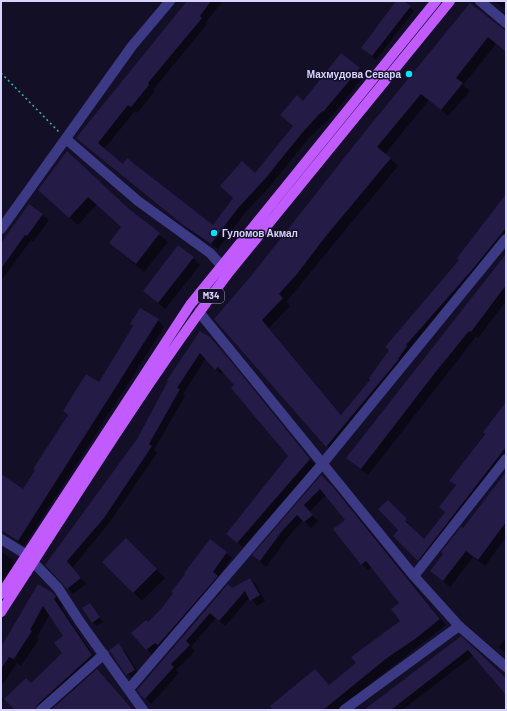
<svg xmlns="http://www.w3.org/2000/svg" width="507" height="711" font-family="Barlow,sans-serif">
<rect width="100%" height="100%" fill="#130f26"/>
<!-- shadow -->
<path fill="#0007" d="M188 1H223L205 23 207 24 153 90 155 91 137 113 135 111 104 149 123 165 213 226 294 126 303 102 359 69 365 75 330 118 308 139 271 185 244 214 218 249 190 231 84 144Z
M397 1H402L414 11 376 60 362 48Z
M495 1H506V5L504 8Z
M470 4 506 33V52L496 44 463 85 470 91 448 116 429 100 385 154 398 166 286 302 290 306 269 328 342 416 371 380 506 196V244L334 454 215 319 252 277Z
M67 152 129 210 168 242 144 272 110 243 122 228 97 204 78 225 48 198Z
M42 214 49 220 33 242 31 240 1 281V245Z
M506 255V301L478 338 476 336 458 360 368 475 347 458Z
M193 258 200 265 165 309 144 291Z
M158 320 164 327 24 546 1 530V480L24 491 68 416 64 411 100 384Z
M200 332 234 366 315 465 243 547 233 539 289 456 235 385 223 372 221 374 206 358 183 394 185 396 154 450 157 453 109 523 72 568 86 584 73 594 47 565 138 439Z
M506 403V462L425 566 395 536 400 530 388 501 424 541 445 512 440 507 456 486 451 481Z
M506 474V537L485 566 473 557 450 587 431 571Z
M321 477 339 494 446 625 336 710H275L329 686 357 663 402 621 400 603 372 567 368 570 362 564 346 520 326 495 309 512 318 521 311 528 303 520 288 537 266 567 254 555Z
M126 539 165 578 142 601 103 562Z
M210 541 232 558 218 577 152 655 133 633 148 623 163 608Z
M1 551 15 562 4 581 1 579Z
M250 579 256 584 265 601 257 606 250 597 225 626 216 618 191 647 195 651 176 670 179 673 151 704 138 690 232 589Z
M53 593 60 601 63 605 61 607 99 663 46 710H17L31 684 63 653 65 636 50 614 37 637 39 639 21 666 17 663 1 687V648Z
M90 604 103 622 97 626 93 622Z
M460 637 506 678V694L474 655 402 710H365Z
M506 638V654L499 647Z
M118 645 125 651 141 677 134 681 110 650Z
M1 697 4 699 1 704Z"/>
<!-- building -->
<path fill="#241b47" d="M187 1H211L200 16 202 18 148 83 149 85 131 107 128 105 98 143 123 164 127 158 213 225 233 198 220 186 242 161 255 173 293 126 280 115 297 95 303 101 341 53 360 68 323 112 322 111 302 133 265 179 238 208 211 244 183 225 76 138Z
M396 1H404L411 6 372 56 361 48Z
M470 3 506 31V52L488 37 456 78 463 83 441 110 421 94 377 147 391 158 326 236 297 274 279 294 283 298 262 320 341 415 370 380 369 378 389 350 385 347 459 260 457 258 506 194V228L472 270 406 345 407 346 398 359H399L326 447 214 319 251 276 363 134Z
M67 151 129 209 160 233 136 264 109 243 121 227 88 197 69 218 38 190Z
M29 204 43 214 27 236 25 235 1 269V243Z
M178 245 194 257 158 303 143 291Z
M506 254V285L471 332 469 331 434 374 361 469 346 458Z
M140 308 159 319 18 541 1 530V474L23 489 35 470 33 469 68 415 63 411 86 374 99 382 133 326 130 324Z
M200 331 210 337 229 359 310 459 237 543 226 534 288 456 231 388 234 385 218 367 215 370 200 353 177 388 180 389 149 444 152 446 104 518 67 561 81 578 67 589 45 565 137 439 168 381 167 380Z
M506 402V447L418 561 393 536 398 530 378 509 388 500 407 519 405 521 424 539 445 512 439 507 456 485 449 481 485 434 483 432Z
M506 472V522L478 560 466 551 443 581 430 571 443 554 441 552 461 527 463 528Z
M321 475 333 487 440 619 415 639 387 658 323 710H273L270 706 315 669 329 685 356 663 351 657 400 621 391 609 399 603 366 561 361 565 333 529 345 520 320 489 304 505 313 515 304 522 297 515 282 531 260 561 252 555Z
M126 538 157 569 133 593 102 562Z
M210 539 227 552 213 572 218 576 158 645 155 643 146 650 131 633 146 620 148 622 162 608 173 593 171 592 185 574 184 573Z
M250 578 260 595 250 601 245 591 219 621 210 613 186 641 190 645 171 664 174 667 145 699 140 695 137 690 228 584 232 588Z
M38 584 53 593 56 597 54 599 92 655 37 705 35 710H15L4 699 26 678 31 683 62 653 54 643 63 636 43 606 30 630 32 631 14 659 9 657 1 669V647Z
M90 603 100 617 92 623 82 608Z
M461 636 506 678V695L468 650 391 710H364Z
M119 643 135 670 126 675 109 650Z
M97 669 133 710H51Z"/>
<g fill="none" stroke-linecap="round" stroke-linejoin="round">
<!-- path -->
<path stroke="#2fb8b0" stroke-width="1.5" stroke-dasharray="2 3" stroke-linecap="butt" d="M1 73 59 132"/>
<!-- minor -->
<path stroke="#3d3a85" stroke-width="10" d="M480 1 506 23
M66 139 138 201 210 253 221 265
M1 229 132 46 170 1
M199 312 414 576 459 626 506 667
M1 539 27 555
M33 562 58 588 80 622 143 710
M414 576 506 459
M129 689 323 463 506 239
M41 710 104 654
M344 710 459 626"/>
<!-- primary -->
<path stroke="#c25bff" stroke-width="10" d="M1 594 190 305 436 1
M1 612C75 498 147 380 230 271L450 1"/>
</g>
<!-- markers -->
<g fill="#00e5ff" stroke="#130f26" stroke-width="1.5">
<circle cx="409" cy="74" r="4"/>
<circle cx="214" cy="233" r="4"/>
</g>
<g text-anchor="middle" stroke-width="3" stroke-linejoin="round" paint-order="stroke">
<!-- shield labels -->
<rect fill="#130f26" stroke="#9e99be" stroke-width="1" x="198" y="289" width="26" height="14" rx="3"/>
<g font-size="9" font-weight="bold" fill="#d9d4ff">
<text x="211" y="299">M34</text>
</g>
<!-- poi labels -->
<g font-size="10" font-weight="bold" fill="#d9d4ff" stroke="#130f26" text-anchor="end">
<text x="401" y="78">Махмудова Севара</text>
<text x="222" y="237" text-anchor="start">Гуломов Акмал</text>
</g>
</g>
<!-- border -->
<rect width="507" height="711" fill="none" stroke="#d9d4ff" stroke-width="4"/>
</svg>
